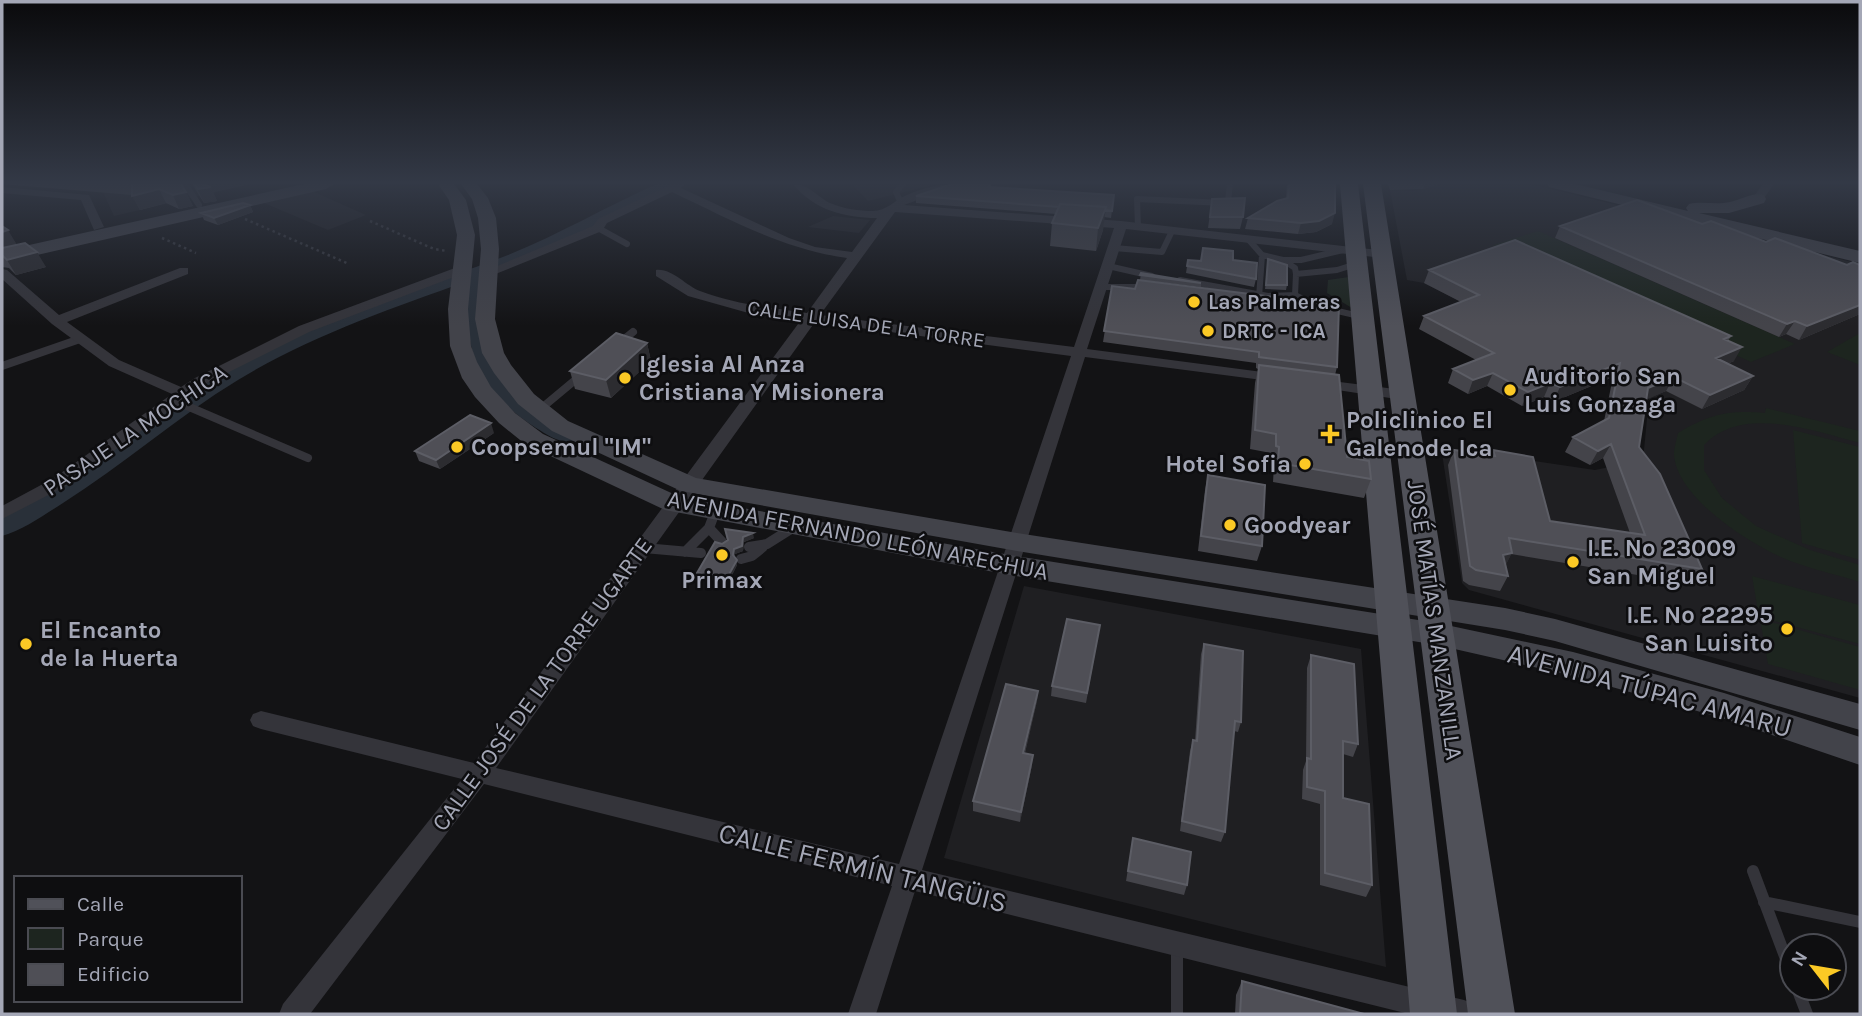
<svg xmlns="http://www.w3.org/2000/svg" width="1862" height="1016" font-family="Karla,sans-serif">
<rect width="100%" height="100%" fill="#131315"/>
<!-- built -->
<path fill="#1f1f22" d="M2 184H251L114 216 103 192Z
M852 184H937L868 201Z
M1439 184H1530L1860 264V698L1469 590 1462 583 1441 447 1595 470 1643 460 1649 398 1424 283 1407 280 1390 190 1414 191Z
M312 191 366 215 328 230 264 203Z
M833 216 870 220 859 233 808 227Z
M1024 586 1361 649 1386 967 944 858Z"/>
<!-- green -->
<path fill="#1d251f" d="M1538 231 1795 344 1751 362 1493 245Z
M1349 277 1352 308 1327 293 1328 280Z
M1860 333V365L1827 352Z
M1766 408 1860 431V443C1813 431 1743 404 1704 445V470L1722 498 1756 526 1810 550 1860 565V582C1838 575 1815 570 1793 562 1755 548 1676 499 1674 454 1674 447 1677 439 1678 433 1710 414 1729 410 1765 413Z
M1793 430 1860 447V560L1802 543Z
M1752 576 1860 605V644L1759 617Z
M1760 619 1860 647V690L1768 664Z"/>
<g fill="none" stroke-linecap="round" stroke-linejoin="round">
<!-- canal -->
<path fill="#293039" fill-rule="evenodd" d="M657 184H676L562 243 485 275C485 291 482 308 484 324 489 378 531 409 575 433L578 437 575 441C561 445 548 435 536 428 474 388 464 351 468 281 390 309 310 336 238 380 177 417 123 465 63 503 44 515 23 530 2 536V518C92 472 167 401 256 354 336 311 425 287 508 255 560 234 607 206 657 184Z"/>
<!-- path -->
<path stroke="#3a3b41" stroke-width="2.5" stroke-dasharray="2.5 3.5" stroke-linecap="butt" d="M245 219 349 264
M370 221 434 249 447 251
M162 238 196 253"/>
<!-- lane-far3 -->
<path stroke="#34343a" stroke-width="6" d="M185 184 199 205
M900 201 896 192 903 184
M1138 227 1137 199 1224 203 1228 201 1230 184
M598 228 627 244
M1248 239 1262 255 1259 298
M1114 248 1162 252 1172 231
M1262 255 1283 260 1295 268 1296 274
M1283 260H1301L1343 250
M1108 266 1152 276
M1180 280 1268 296 1295 295
M1101 287H1148
M1315 305 1295 295 1296 274 1337 270 1356 264
M1329 309 1359 316"/>
<!-- lane-far2 -->
<path stroke="#34343a" stroke-width="8" d="M618 344 633 332
M2 366 80 339
M173 400 308 458
M538 411 580 376"/>
<!-- lane-far1 -->
<path stroke="#34343a" stroke-width="10" d="M715 512 709 528 722 542
M749 547 767 544 794 527
M644 548 701 553
M685 552 709 528
M741 559 752 556 763 547"/>
<!-- lane -->
<path stroke="#34343a" stroke-width="12" d="M1753 871 1792 975
M1764 902 1860 922
M1177 946V1014
M1797 988 1807 1014"/>
<!-- street -->
<path fill="#34343a" fill-rule="evenodd" d="M672 184H686L681 188 789 238 815 247 852 252 877 218C845 218 814 210 793 184 809 184 816 196 830 203 844 209 859 211 873 211 886 211 895 200 907 195 924 187 942 184 960 184L904 205 1121 221 1387 251 1389 254 1383 258 1126 229 1087 349 1278 374 1285 378 1278 382 1085 357 922 870 1464 1000 1474 1004 1478 1014H1409L915 891 876 1014H848L892 886 484 784 310 1014H279L283 1004 462 779 261 729 253 726 250 720 253 714 261 711 474 763 801 320 752 314 688 296 656 276V270C672 268 686 286 700 291 734 304 771 308 807 313L847 258C783 249 731 220 672 192L607 223 602 231 493 275 489 276 483 272 593 226 598 219ZM895 212 1114 228 1074 347 820 315ZM815 322 1071 356 899 864 496 768Z
M1763 184H1774L1762 201H1754L1752 199Z
M2 187 89 195 104 227 94 230 81 200 2 193Z
M463 265 467 266V272L309 332 205 384 66 486 2 519V506L54 478 172 394 109 366 52 324 2 279V269L7 270 59 315 180 268H188V274L67 322 119 360 181 387 195 378 299 326Z
M1316 379 1403 390 1411 395 1403 400 1311 386 1309 383 1311 380Z"/>
<!-- secondary -->
<path fill="#42434a" fill-rule="evenodd" d="M304 184H334L326 189 2 263V251Z
M438 184H454L466 200 475 235 468 309 471 346 477 362 491 387 515 413 543 434 680 497 1010 555 1437 623 1573 652 1724 693 1860 737V765L1722 718 1573 676 1437 645 1010 575 665 510 525 444 499 423 475 397 462 378 450 346 448 309 457 235 449 200Z
M461 184H477L488 198 496 218 499 249 495 319 504 353 511 365 534 394 568 421 696 478 1017 533 1505 608 1555 619 1860 704V730L1555 641 1505 630 1017 551 681 491 552 431 518 404 494 373 482 353 475 319 481 249 478 218 472 199Z
M1547 184H1575L1688 211 1686 208 1689 204C1702 201 1717 205 1730 202 1741 200 1752 192 1764 195L1766 199 1764 203 1729 213H1699L1860 251V263L1549 187Z"/>
<!-- primary -->
<path fill="#505159" fill-rule="evenodd" d="M1340 184H1358L1457 1014H1410Z
M1363 184H1381L1515 1014H1468Z"/>
</g>
<!-- wall -->
<path fill="#44444a" d="M2 184H181L193 206 179 209 166 203 140 210 132 195Z
M192 184H249L213 192 217 201 204 203Z
M991 184V187L1114 195 1111 218 1104 217 1103 230 1096 251 1050 246 1052 223 1056 214 916 203V196Z
M1287 184H1335L1332 224 1316 232 1298 234 1245 229 1248 218 1286 199Z
M1388 184H1438L1423 189 1390 190Z
M1212 199 1243 217 1240 229 1208 228Z
M250 205 253 212 218 225 204 220 201 213Z
M1702 224 1847 265H1860V314L1799 340 1786 334 1779 337 1555 238 1560 226Z
M2 226 17 245 46 267 16 275 9 268 2 267Z
M1268 259 1287 285 1286 290 1265 289Z
M1188 260 1201 261 1233 260 1256 279 1254 287 1186 273Z
M1429 270 1731 336 1728 341 1734 361 1727 364 1753 376 1744 390 1702 409 1666 391 1646 399 1639 447 1702 569 1692 584 1511 554 1505 566 1508 576 1500 591 1469 585 1463 581 1448 465 1454 450 1491 455 1493 450 1550 521 1630 533 1603 458 1590 465 1565 452 1573 437 1604 421 1613 377 1553 402 1544 397 1522 406 1487 386 1468 394 1448 383 1453 369 1476 360 1419 329 1424 316 1461 302 1424 283Z
M1141 273 1201 283V287L1140 280Z
M1112 286 1337 367 1335 375 1347 457 1371 479 1364 498 1273 482 1274 465H1271V453L1250 449 1255 383 1258 369 1256 368V363L1103 342Z
M647 343 651 361 611 398 575 389 570 371Z
M494 433 440 469 419 461 415 451Z
M1208 475 1262 546 1257 561 1198 551 1205 490Z
M725 529 754 538 744 542 743 551 735 554 734 557 737 560V565L728 583 698 578 697 573 722 544 727 540Z
M1100 625 1086 703 1051 696 1052 686Z
M1204 644 1241 722 1238 732 1234 731 1225 832 1221 842 1180 831 1190 751 1193 740 1195 741 1201 654Z
M1311 655 1358 744 1353 757 1343 754V798L1372 885 1366 897 1320 885V804L1302 799 1303 770 1306 761 1307 668Z
M1038 691 1037 701 1025 753 1032 765 1020 822 973 811V801Z
M1133 838 1187 885 1184 895 1126 881Z
M1242 981 1364 1014H1235L1236 995Z"/>
<!-- shaded-wall -->
<path fill="#2c2c30" d="M195 184H249L213 192 217 201 204 203Z
M1425 184H1438L1423 189Z
M159 189 166 203 140 210 132 196Z
M186 192 193 206 179 209 173 195Z
M250 205 253 212 218 225 214 218Z
M1106 207 1103 230 1096 251 1098 228Z
M1335 213 1332 224 1316 232 1298 234 1301 223Z
M8 230 17 245 2 249V232Z
M37 252 46 267 16 275 7 260Z
M1860 305V314L1799 340 1807 326Z
M1795 321 1786 334 1779 337 1787 324Z
M647 343 651 361 611 398 606 380Z
M1742 347 1734 361 1708 372 1716 358Z
M1620 363 1613 377 1553 402 1560 387Z
M1493 373 1487 386 1468 394 1473 380Z
M1753 376 1744 390 1702 409 1710 395Z
M1674 377 1666 391 1641 402 1648 388Z
M1550 383 1544 397 1522 406 1528 392Z
M491 423 494 433 440 469 436 460Z
M1611 444 1603 458 1590 465 1598 451Z
M753 533 754 538 744 542 743 551 735 554 734 560 733 555 734 549 743 537Z
M1512 553 1504 568 1503 555Z
M737 560V565L728 583 727 578Z
M1038 691 1037 701 1022 763 1023 753Z
M1033 755 1032 765 1020 822 1021 812Z"/>
<!-- building -->
<path fill="#4f4f56" stroke="#5c5d65" stroke-width="2" d="M132 184H181L186 192 173 195 159 189 132 196Z
M194 184H202L211 187 198 189Z
M952 184H990L989 187 1114 195 1112 211 1105 210 1106 207 1060 204 1059 207 916 196Z
M1289 184H1335V213L1319 221 1301 223 1248 218 1277 201 1288 198Z
M1245 198 1243 217H1210L1212 199Z
M1637 200 1702 224 1711 221 1766 242 1775 238 1847 265 1853 262 1860 265V305L1807 326 1795 321 1787 324 1560 226Z
M243 203 250 205 214 218 201 213Z
M1060 204 1106 207 1098 228 1052 223Z
M2 226 8 230 2 232Z
M1515 240 1731 336 1724 339 1742 347 1716 358 1753 376 1710 395 1674 377 1648 388 1639 447 1660 474 1702 569 1509 538 1512 553 1503 555 1508 576 1476 570 1470 566 1454 450 1495 456 1493 450 1533 457 1550 521 1645 535 1611 444 1598 451 1573 437 1609 418 1620 363 1560 387 1550 383 1528 392 1493 373 1473 380 1453 369 1494 353 1424 316 1479 295 1429 270Z
M25 243 37 252 7 260 2 255V248Z
M1203 248 1233 251V260L1257 263 1256 279 1187 266 1188 260 1201 261Z
M1268 259 1287 265V285H1266Z
M1141 273 1201 283 1140 275Z
M1138 280 1339 305 1337 367 1259 357V352L1104 331 1112 286 1135 289Z
M616 333 647 343 606 380 570 371Z
M1259 365 1339 375 1347 457 1369 461 1371 479 1278 463 1279 447 1276 446V434L1255 430Z
M470 415 491 423 436 460 415 451Z
M1208 475 1265 485 1262 546 1201 536Z
M725 529 753 533 743 537 742 546 734 549 733 555 737 560 727 578 697 573 715 542 722 544 728 540Z
M1067 619 1100 625 1087 693 1052 686Z
M1204 644 1243 651 1241 722 1235 721 1225 832 1182 821 1193 740 1197 741Z
M1311 655 1354 664 1358 744 1343 741V798L1369 804 1372 885 1325 873V791L1307 787V758L1311 759Z
M1006 684 1038 691 1023 753 1033 755 1021 812 973 801Z
M1133 838 1191 852 1187 885 1128 871Z
M1242 981 1364 1014H1240Z"/>
<!-- sky -->
<linearGradient id="sky" x2="0" y2="1"><stop stop-color="#0a0a0c"/><stop offset="0.56" stop-color="#333946"/><stop offset="1" stop-color="#333946" stop-opacity="0"/></linearGradient>
<rect width="1862" height="326" fill="url(#sky)"/>
<!-- markers -->
<g fill="#fbc925" stroke="#0e0e10" stroke-width="2.5">
<circle cx="1194" cy="302" r="7"/>
<circle cx="1208" cy="331" r="7"/>
<circle cx="625" cy="378" r="7"/>
<circle cx="1510" cy="390" r="7"/>
<path d="M1326.5 423.5h7v7h7v7h-7v7h-7v-7h-7v-7h7z"/>
<circle cx="457" cy="447" r="7"/>
<circle cx="1305" cy="464" r="7"/>
<circle cx="1230" cy="525" r="7"/>
<circle cx="722" cy="555" r="7"/>
<circle cx="1573" cy="562" r="7"/>
<circle cx="1787" cy="629" r="7"/>
<circle cx="26" cy="644" r="7"/>
</g>
<g text-anchor="middle" stroke-width="5" stroke-linejoin="round" paint-order="stroke">
<!-- far-poi labels -->
<g font-size="21" font-weight="bold" fill="#a4a7b6" stroke="#0e0e10" text-anchor="start">
<text x="1208" y="309">Las Palmeras</text>
<text x="1222" y="338">DRTC - ICA</text>
</g>
<!-- far-street labels -->
<g font-size="21" fill="#a4a7b6" stroke="#0e0e10">
<text transform="translate(866 324) rotate(8)" y="7">CALLE LUISA DE LA TORRE</text>
</g>
<!-- poi labels -->
<g font-size="24" font-weight="bold" fill="#a4a7b6" stroke="#0e0e10" text-anchor="start">
<text x="639" y="372">Iglesia Al Anza<tspan x="639" dy="28">Cristiana Y Misionera</tspan></text>
<text x="1524" y="384">Auditorio San<tspan x="1524" dy="28">Luis Gonzaga</tspan></text>
<text x="1346" y="428">Policlinico El<tspan x="1346" dy="28">Galenode Ica</tspan></text>
<text x="471" y="455">Coopsemul "IM"</text>
<text x="1291" y="472" text-anchor="end">Hotel Sofia</text>
<text x="1244" y="533">Goodyear</text>
<text x="1587" y="556">I.E. Nº 23009<tspan x="1587" dy="28">San Miguel</tspan></text>
<text x="722" y="588" text-anchor="middle">Primax</text>
<text x="1773" y="623" text-anchor="end">I.E. Nº 22295<tspan x="1773" dy="28">San Luisito</tspan></text>
<text x="40" y="638">El Encanto<tspan x="40" dy="28">de la Huerta</tspan></text>
</g>
<!-- street labels -->
<g font-size="24" fill="#a4a7b6" stroke="#0e0e10">
<text transform="translate(135 430) rotate(-34)" y="8">PASAJE LA MOCHICA</text>
<text transform="translate(858 535) rotate(11)" y="8">AVENIDA FERNANDO LEÓN ARECHUA</text>
<text transform="translate(1435 620) rotate(82)" y="8">JOSÉ MATÍAS MANZANILLA</text>
<text transform="translate(542 684) rotate(-54)" y="8">CALLE JOSÉ DE LA TORRE UGARTE</text>
</g>
<!-- near-street labels -->
<g font-size="28" fill="#a4a7b6" stroke="#0e0e10">
<text transform="translate(1650 690) rotate(15)" y="10">AVENIDA TÚPAC AMARU</text>
<text transform="translate(863 867) rotate(14)" y="10">CALLE FERMÍN TANGÜIS</text>
</g>
</g>
<!-- border -->
<rect width="1862" height="1016" fill="none" stroke="#a4a7b6" stroke-width="7"/>
<!-- legend -->
<rect x="14" y="876" width="228" height="126" fill="#0e0e10" stroke="#4a4b52" stroke-width="2"/>
<rect x="28" y="899" width="35" height="10" fill="#505159" stroke="#4a4b52" stroke-width="2"/>
<text x="77" y="911" font-size="21" fill="#a4a7b6">Calle</text>
<rect x="28" y="928" width="35" height="21" fill="#1d251f" stroke="#4a4b52" stroke-width="2"/>
<text x="77" y="946" font-size="21" fill="#a4a7b6">Parque</text>
<rect x="28" y="964" width="35" height="21" fill="#4f4f56" stroke="#4a4b52" stroke-width="2"/>
<text x="77" y="981" font-size="21" fill="#a4a7b6">Edificio</text>
<!-- north arrow -->
<g transform="translate(1813 967) rotate(301)"><circle r="33" fill="#0e0e10" stroke="#4a4b52" stroke-width="2"/>
<path d="M0-5L12 26L0 18L-12 26Z" fill="#fbc925"/>
<text y="-10" font-size="19" font-weight="bold" text-anchor="middle" fill="#a4a7b6">N</text>
</g>
</svg>
